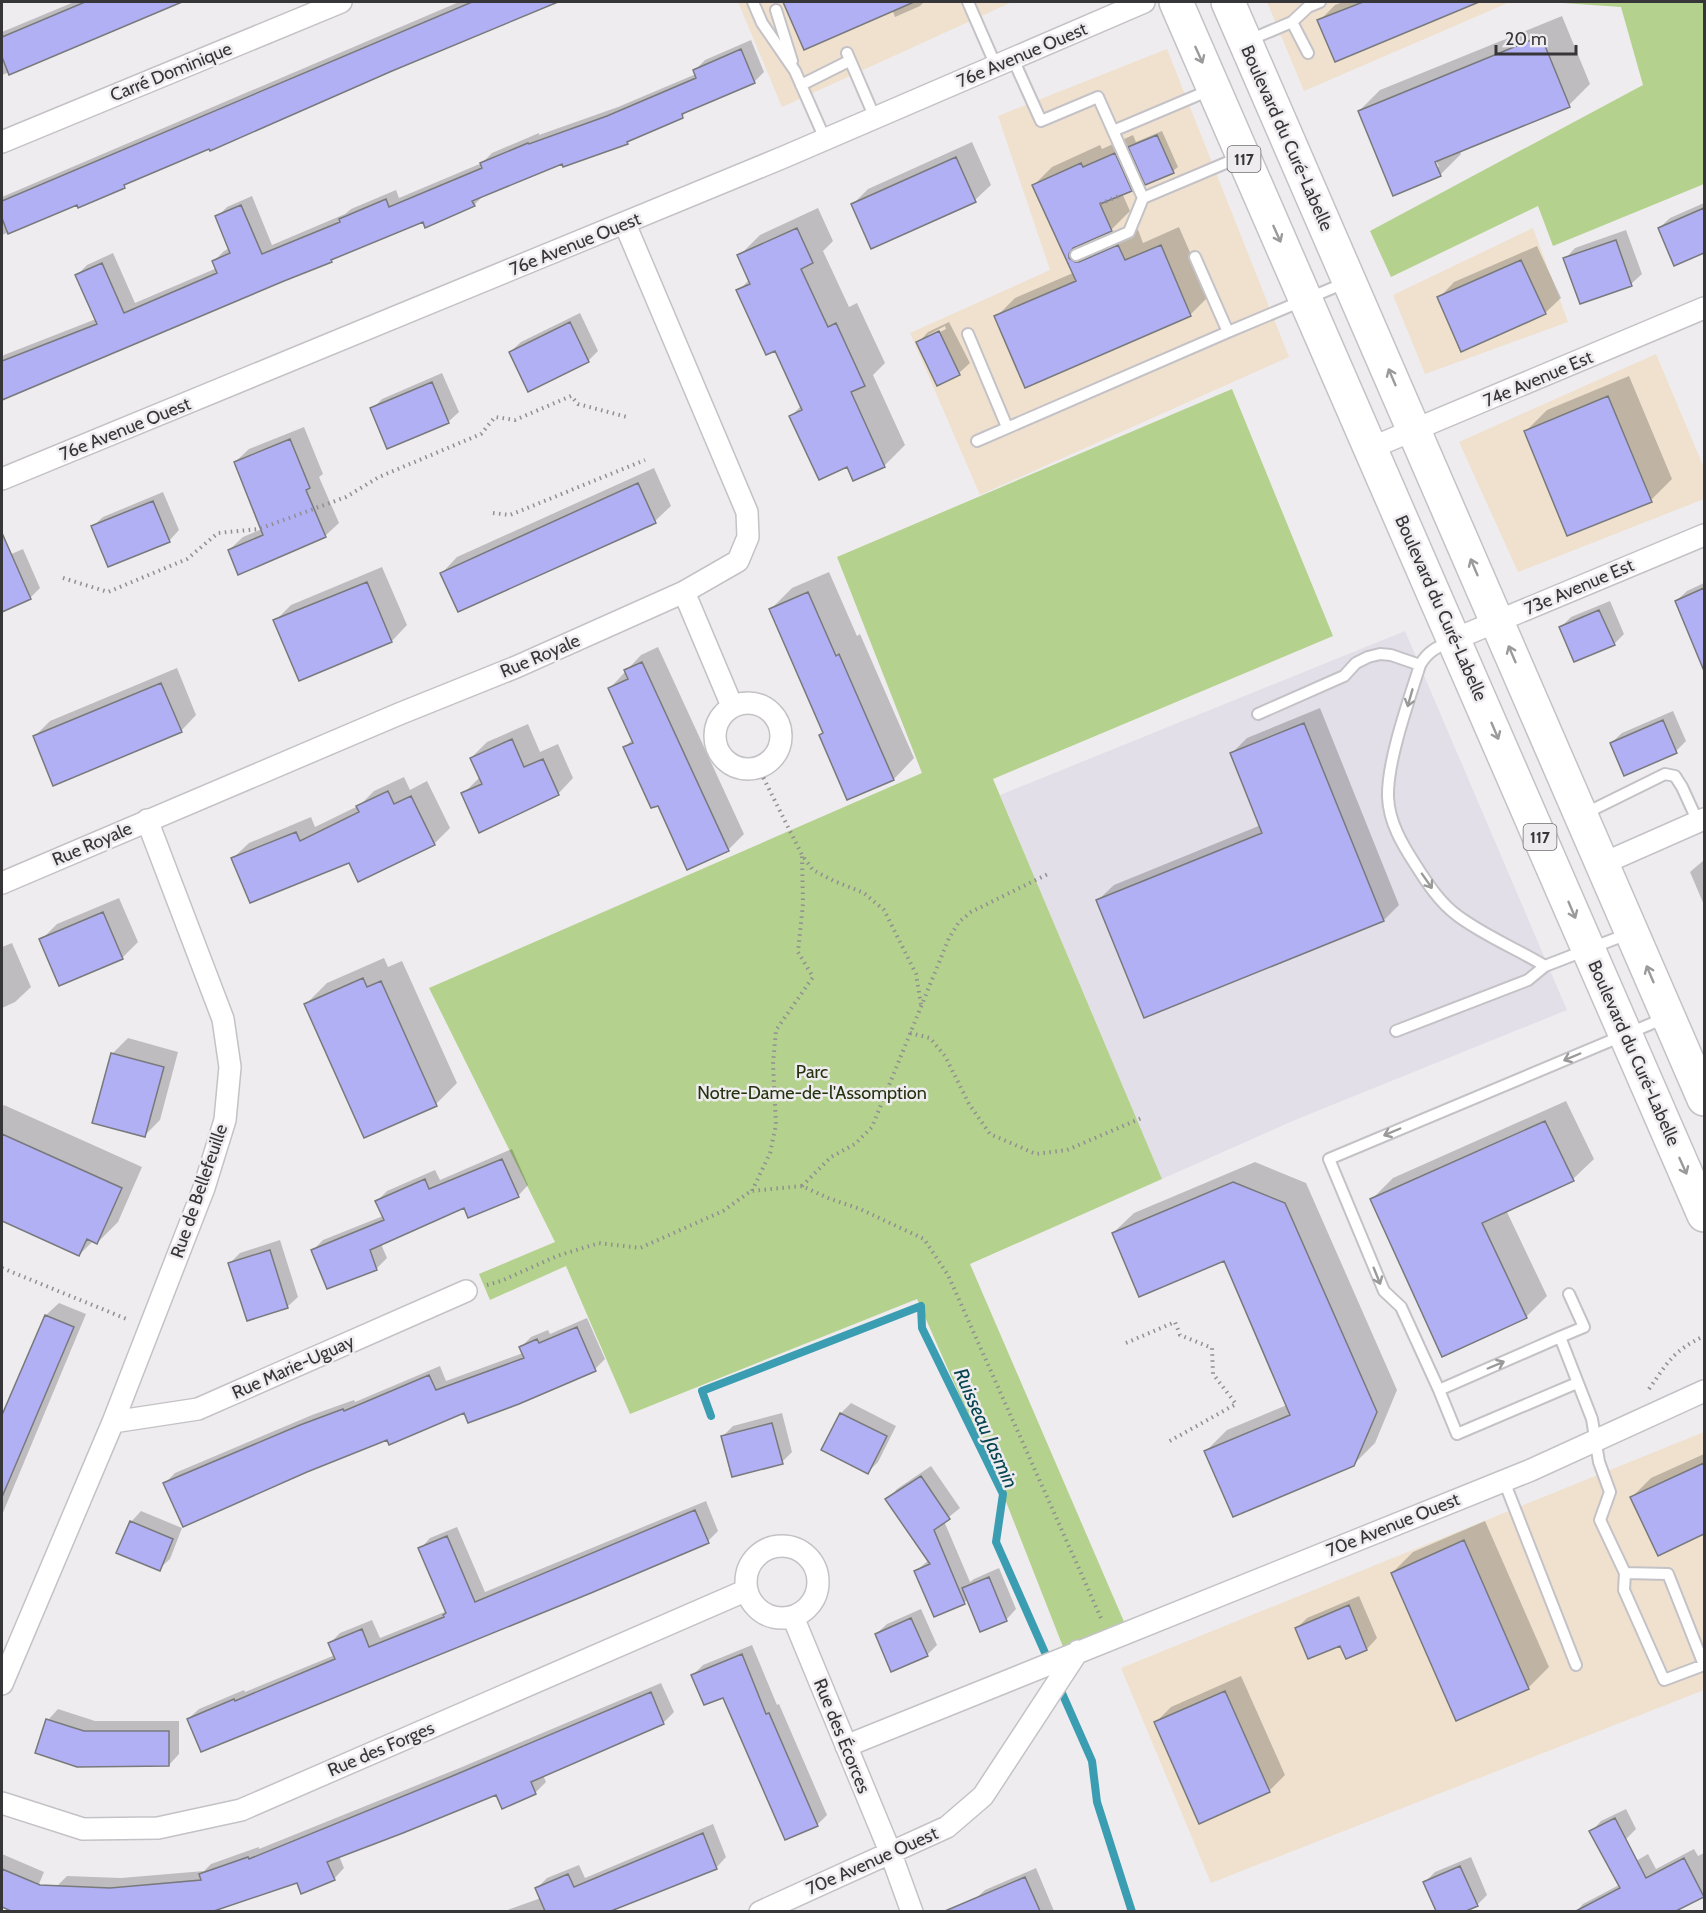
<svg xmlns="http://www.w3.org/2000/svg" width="1706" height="1913" font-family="Cabin,sans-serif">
<rect width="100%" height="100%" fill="#eeecef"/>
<!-- commercial -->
<path fill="#efe1ce" d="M738 2H1012L782 107Z
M1267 2H1510L1304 91Z
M1167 49 1289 357 980 495 910 333 1050 270 998 116Z
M1533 228 1568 322 1425 374 1393 295Z
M1656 354 1704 468V499L1518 572 1459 442Z
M1704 1432V1690L1211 1883 1121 1668Z"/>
<!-- built -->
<path fill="#e3dfe9" d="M1405 631 1567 1010 1295 1120 1162 1179 1000 795Z"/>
<!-- green -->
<path fill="#b4d28d" d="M1548 2H1704V184L1553 246 1538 206 1391 277 1370 231 1643 85 1621 7Z
M1232 389 1333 636 993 779 1162 1179 970 1264 1128 1631 1067 1657 1003 1494 917 1299 630 1414 566 1266 490 1300 479 1274 555 1242 429 988 922 773 837 557Z"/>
<!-- shadow -->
<path fill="#0003" fill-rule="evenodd" d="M74 2H180L2 75V32Z
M459 2H538L129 182 124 186 77 203 2 235V197Z
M784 2H924L920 6 895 17 892 9 805 48Z
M1343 2H1476L1336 60 1319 21 1335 5Z
M1562 16 1590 84 1569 105 1459 150 1461 154 1440 175 1359 111 1380 90ZM1433 154 1439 167H1435Z
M751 40 764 72 754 82 690 109 682 116 630 139 627 142 563 162 485 194 474 205 423 220 336 256 331 261 6 396 2 385V358L4 355 96 319 77 275 87 265 113 253 135 303 217 268 214 261 224 251 230 248 217 217 227 207 252 196 272 245 345 214 351 209 396 190 399 198 482 163 492 153 539 133V135L618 107 696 74 695 70 705 60Z
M1162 131 1178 167 1173 171 1143 177 1131 189 1122 193 1130 211 1111 230 1088 240 1094 244H1099L1137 227 1143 243 1179 227 1209 296 1190 315 1026 386 996 317 1015 298 1073 273 1034 185 1052 167 1100 145 1102 149 1133 135 1136 142Z
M972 142 991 185 975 200 871 247 853 204 868 189Z
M1704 203V251L1674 264 1659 228 1670 218Z
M818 208 833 241 823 251 849 307 857 303 885 363 873 375 905 445 884 466 848 465 791 416 802 405 776 349 738 291 750 279 739 256 760 235Z
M1626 230 1642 274 1631 284 1565 259 1575 248Z
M1537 246 1561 298 1545 313 1439 298 1454 282Z
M580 313 598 351 588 361 510 352 521 342Z
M949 322 970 363 959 373 938 384 918 343 928 332ZM945 326 946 329 928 338V335Z
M442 373 459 412 448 422 372 409 382 399Z
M1629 376 1672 479 1651 500 1526 431 1547 410Z
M304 427 323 474 319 477 339 523 325 536 229 550 243 537 262 529 235 462 249 449Z
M654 468 671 506 655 521 442 573 457 557Z
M163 492 179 530 169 541 92 527 103 517Z
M23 549 40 588 30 598 2 610V558Z
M382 567 407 625 392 641 275 621 291 605Z
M829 572 857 636 860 634 914 758 894 779 821 735 824 732 771 609 792 588Z
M1704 583V632L1692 638 1676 601 1687 591Z
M1610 601 1624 634 1614 644 1561 627 1571 617Z
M658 647 744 834 728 850 659 804 625 747 633 739 610 688 641 655Z
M177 668 196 715 181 731 35 736 50 721Z
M1320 708 1399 905 1384 920 1098 900 1114 885 1261 825 1232 753 1247 738Z
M1673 711 1686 741 1676 751 1611 743 1622 733Z
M528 724 540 752 558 744 573 778 558 794H463L480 777 471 758 487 742Z
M404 777 410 790 427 781 450 828 434 844 350 861 233 858 249 843 311 817 315 827 360 805 374 791Z
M1704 860V905L1690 872Z
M119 898 138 942 122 958 41 940 57 924Z
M12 943 31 987 15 1002 2 1008V947Z
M384 958 388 967 402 961 457 1083 436 1104 365 1136 306 1004 327 983Z
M128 1038 178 1052 160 1120 145 1135 112 1054Z
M1566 1101 1594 1159 1573 1179 1506 1210 1547 1296 1526 1317 1372 1199 1393 1178Z
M4 1105 142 1167 118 1222 97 1243 93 1241 79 1255 2 1220V1107Z
M512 1149 528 1185 518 1196 465 1206 381 1244 387 1258 377 1268 328 1287 313 1250 323 1240 383 1216 377 1201 387 1191 435 1170 440 1180Z
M1255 1162 1306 1183 1397 1390 1375 1443 1354 1464 1206 1451 1227 1430 1287 1405 1225 1259 1113 1233 1134 1213Z
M280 1240 298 1297 287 1307 230 1263 240 1253Z
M59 1303 86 1314 2 1515V1419L46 1315Z
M587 1318 605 1359 595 1369 465 1410 388 1438 165 1483 175 1473 312 1415 354 1400 355 1402 440 1366 446 1381 523 1353 521 1347 531 1337 548 1330 550 1334Z
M851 1403 896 1426 878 1462 868 1472 823 1449 841 1413Z
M782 1413 792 1452 782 1462 723 1436 733 1426Z
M1704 1454V1532L1658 1554 1632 1497 1651 1478Z
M931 1466 960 1508 944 1521 970 1582 974 1579 999 1568 1016 1609 1006 1620 968 1599 964 1603 916 1571 929 1560 887 1500 897 1489Z
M706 1501 718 1531 708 1541 188 1719 199 1709 244 1690 245 1692 335 1655 330 1643 340 1633 372 1620 380 1638 447 1611 420 1549 430 1538 457 1527 485 1592Z
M141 1511 182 1528 170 1559 159 1569 131 1522Z
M1485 1521 1549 1667 1528 1688 1392 1573 1413 1552Z
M1359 1596 1377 1638 1367 1649 1347 1657 1341 1644 1297 1628 1307 1618Z
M921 1609 937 1645 927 1655 876 1634 887 1624Z
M752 1645 777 1705 779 1704 827 1815 817 1825 723 1696 693 1675 703 1665Z
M1241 1676 1285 1775 1269 1791 1156 1722 1171 1707Z
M661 1683 674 1712 663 1723 543 1775 546 1782 536 1792 503 1807 497 1793 339 1856 344 1868 334 1879 298 1881 209 1912H56L57 1886 67 1876 121 1878 204 1871 211 1864 259 1847V1849L462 1767Z
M58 1709 95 1721H179V1754L169 1765 48 1720Z
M1626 1809 1636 1829 1626 1839 1591 1832 1601 1821Z
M713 1824 726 1857 716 1868 604 1912H502L541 1898 537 1888 547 1878 579 1865 585 1878Z
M1694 1849 1698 1856 1704 1853V1895L1672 1912H1576L1583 1904 1619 1885 1626 1867 1648 1854 1656 1869Z
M2 1854 44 1872 31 1903 22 1912H15L2 1906Z
M1471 1857 1487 1895 1477 1905 1462 1912H1438L1425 1882 1435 1872Z
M1036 1868 1054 1911 979 1912 974 1900 985 1890Z"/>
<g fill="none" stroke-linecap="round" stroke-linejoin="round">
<!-- stream -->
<path stroke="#3b9db2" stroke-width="8" d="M711 1416 702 1391 921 1306 922 1328 1003 1494 996 1542 1050 1664
M1058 1684 1092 1761 1097 1802 1132 1912"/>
</g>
<!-- building -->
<path fill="#b2b0f5" stroke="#78797c" stroke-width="1.5" d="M85 2H182L9 75 2 57V37Z
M472 2H558L392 71 210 151 209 149 124 185 125 188 78 208 77 205 8 234 2 218V201Z
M783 2H914L804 50Z
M1363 2H1479L1335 62 1317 20Z
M1541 36 1570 107 1435 162 1441 176 1393 196 1358 111Z
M741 49 755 83 682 114 683 118 627 142 628 144 563 167 562 164 472 201 475 206 425 228 423 222 331 260 332 262 284 281 2 400V361L97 324 75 275 102 263 124 313 217 273 212 261 230 253 215 216 241 205 262 254 340 222 339 219 386 199 389 207 482 168 480 163 528 143 529 144 607 116 696 78 693 70Z
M1157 135 1174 173 1145 185 1128 147Z
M1115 153 1132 191 1100 204 1112 231 1073 248 1069 254V258L1075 262H1079L1118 245 1125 260 1161 245 1191 316 1025 388 994 316 1076 281 1032 185 1081 163 1083 167Z
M956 157 976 202 871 249 851 204Z
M1704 208V253L1674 266 1658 228Z
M797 228 813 263 801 269 828 327 836 323 865 386 851 392 885 467 853 481 847 467 819 480 789 416 802 410 775 351 766 355 736 290 750 284 737 255Z
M1616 240 1632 286 1580 304 1563 258Z
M1521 260 1546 314 1461 352 1437 297Z
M570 322 589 362 528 392 509 352Z
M939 331 960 375 937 386 916 342Z
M432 382 449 423 387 449 370 408Z
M1608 396 1652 502 1567 536 1524 431Z
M290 439 310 488 306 490 326 537 238 575 228 550 263 535 234 462Z
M638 483 656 523 458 612 440 573Z
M153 501 170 542 108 567 91 526Z
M2 533 31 599 2 612Z
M367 582 392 642 299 681 273 620Z
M1704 588V671L1675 601Z
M808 592 836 656 839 654 894 780 847 800 819 735 823 733 769 609Z
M1599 610 1615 645 1574 662 1559 627Z
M642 662 729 851 687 870 658 806 651 808 623 747 633 743 608 688 628 679 624 670Z
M161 683 182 732 53 786 33 736Z
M1663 720 1677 753 1624 776 1610 743Z
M1304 723 1384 921 1144 1018 1096 900 1262 833 1230 753Z
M512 739 524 767 543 759 559 795 479 833 461 793 482 784 470 758Z
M388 791 394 804 411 796 435 845 358 882 349 863 250 903 231 858 296 832 300 841 359 812 356 806Z
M103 912 123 959 59 986 39 939Z
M363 978 367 987 381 981 437 1106 364 1138 304 1004Z
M111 1053 164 1067 145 1137 92 1123Z
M1545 1121 1574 1181 1482 1223 1527 1318 1442 1357 1370 1199Z
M2 1134 122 1188 97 1244 87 1239 79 1256 2 1221Z
M502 1159 519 1197 468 1218 464 1208 370 1250 377 1270 327 1289 311 1250 384 1220 375 1201 425 1179 429 1189Z
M1233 1182 1285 1203 1377 1412 1354 1466 1233 1517 1204 1451 1290 1415 1224 1261 1139 1297 1112 1233Z
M270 1250 288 1308 247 1321 228 1263Z
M45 1315 74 1327 2 1497V1415Z
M577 1327 596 1371 519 1404 468 1423 464 1413 389 1445 387 1440 307 1472 183 1527 163 1483 300 1425 343 1409 344 1411 429 1375 436 1390 524 1358 519 1347 537 1339 539 1343Z
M840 1413 887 1436 868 1474 821 1450Z
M772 1423 783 1464 732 1477 721 1436Z
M1704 1463V1534L1658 1556 1630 1497Z
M921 1476 950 1519 934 1530 965 1604 934 1617 914 1571 930 1564 885 1499Z
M695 1510 709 1543 591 1593 201 1752 187 1719 234 1699 235 1701 335 1659 328 1643 362 1629 369 1647 444 1617 443 1615 446 1613 418 1548 447 1536 475 1602Z
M130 1521 173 1539 160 1571 116 1553Z
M1464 1540 1529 1689 1456 1721 1391 1573Z
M989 1577 1007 1621 980 1632 962 1588Z
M1349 1605 1367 1650 1346 1659 1340 1646 1308 1659 1295 1628Z
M911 1618 928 1656 891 1672 875 1634Z
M742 1654 766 1714 769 1713 818 1826 785 1840 723 1698 704 1705 691 1675Z
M1225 1691 1270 1792 1199 1824 1154 1722Z
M651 1692 664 1724 531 1782 536 1794 502 1809 496 1795 403 1833 327 1862 335 1880 301 1894 297 1883 214 1911H11L2 1907V1869L40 1885 110 1888 201 1880 199 1874 248 1857 249 1859 450 1777Z
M46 1719 84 1731H169V1766L77 1767 35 1753Z
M1615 1818 1646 1878 1684 1858 1704 1897 1676 1911H1576L1620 1888 1589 1831Z
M703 1833 717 1869 611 1911H545L535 1888 568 1874 574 1887Z
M1460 1866 1478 1906 1466 1911H1436L1423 1882Z
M1025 1877 1040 1911H945Z"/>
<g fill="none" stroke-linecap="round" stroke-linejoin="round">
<!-- service casing -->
<g stroke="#c4c2c6" stroke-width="14">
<path id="service" d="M753 2 762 23 795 71 825 139
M968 2 996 66
M776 10 792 61
M1292 22 1308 53
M1247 41 1292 22 1308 7 1320 2
M847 53 875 118
M1013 59 1041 121 1098 97 1143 198 1240 157
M801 85 849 61
M1113 131 1210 90
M1076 255 1129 232 1143 198
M1195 257 1228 332
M968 334 1007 427
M977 441 1228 332 1347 282
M1452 641C1437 647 1428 651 1420 665 1409 700 1387 761 1388 797 1389 822 1402 844 1415 864 1427 883 1440 903 1458 916 1485 936 1517 949 1545 966
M1258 714 1344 676 1356 663 1368 657 1380 654 1391 655 1420 665
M1584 814 1665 774 1675 776 1682 787 1698 822
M1396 1031 1528 980 1545 966 1630 933
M1560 1337 1584 1327 1569 1294
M1439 1390 1457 1434 1577 1383
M1504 1481 1576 1665
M1625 1573 1668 1574 1704 1665 1664 1680 1624 1590 1625 1573 1600 1520 1610 1492 1599 1462 1592 1419 1560 1337 1439 1390 1401 1307 1384 1291 1329 1159 1665 1018"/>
</g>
<!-- minor casing -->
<g stroke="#c4c2c6" stroke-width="24">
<path id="minor" d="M2 142 341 2
M1371 448 1704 308
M2 479 784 157 1144 2
M684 592 732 706
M1455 639 1704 535
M715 736a33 33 0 1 1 66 0a33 33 0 1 1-66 0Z
M1602 864 1704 819
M2 883 399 714 516 667 684 592 738 561 748 537 747 512 625 224
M113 1422 198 1409 466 1291
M746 1582a36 36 0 1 1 72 0a36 36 0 1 1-72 0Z
M793 1617 891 1854 912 1912
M2 1684 113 1422 204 1188 225 1120 230 1067 223 1019 147 820
M846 1746 1531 1470 1704 1391
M2 1803 83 1829 158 1828 241 1810 747 1590
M760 1912 947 1827 983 1796 1078 1651"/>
</g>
<!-- primary casing -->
<g stroke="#c4c2c6" stroke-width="36">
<path id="primary" d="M1176 2 1704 1215
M1228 2 1704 1099"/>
</g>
<!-- path -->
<path stroke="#918f92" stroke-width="4" stroke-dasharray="1.5 4.5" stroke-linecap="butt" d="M1100 204 1121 195
M493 513 510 515 645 460
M63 578 108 592 187 559 218 533 259 529 346 497 379 477 481 434 495 417 515 420 571 396 578 404 627 417
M758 767 802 855 813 870 834 881 864 893 884 910 916 974 921 1005
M910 1033 930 1038 945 1056 969 1104 990 1134 1036 1154 1067 1150 1144 1117
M802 1186 831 1157 855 1144 872 1127 949 938 959 922 971 912 1050 873
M752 1191 770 1153 776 1125 773 1064 776 1030 813 977 798 952 803 904 802 855
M2 1268 129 1320
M487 1285 501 1281 557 1256 599 1243 640 1248 723 1211 751 1191 802 1186 828 1198 860 1209 924 1239 948 1275 1101 1618
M1126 1343 1175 1322 1180 1335 1212 1348 1213 1374 1236 1404 1168 1442
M1649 1389C1668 1362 1673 1351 1704 1336"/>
<!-- service -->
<use href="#service" stroke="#fff" stroke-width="10"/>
<!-- minor -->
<use href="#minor" stroke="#fff" stroke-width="21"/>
<!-- primary -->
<use href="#primary" stroke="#fff" stroke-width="33"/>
</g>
<!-- one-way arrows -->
<defs><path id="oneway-shaft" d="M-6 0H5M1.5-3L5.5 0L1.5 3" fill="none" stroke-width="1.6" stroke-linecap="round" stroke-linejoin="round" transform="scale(1.5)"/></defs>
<g stroke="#9a9a9b">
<use href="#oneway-shaft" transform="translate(1199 55) rotate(66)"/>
<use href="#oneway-shaft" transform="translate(1277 234) rotate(66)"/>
<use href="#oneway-shaft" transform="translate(1392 377) rotate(-113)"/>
<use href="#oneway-shaft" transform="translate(1474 567) rotate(-113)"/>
<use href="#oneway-shaft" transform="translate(1512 654) rotate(-113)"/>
<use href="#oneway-shaft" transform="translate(1410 698) rotate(106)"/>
<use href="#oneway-shaft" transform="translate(1495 731) rotate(67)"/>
<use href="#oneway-shaft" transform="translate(1427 881) rotate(55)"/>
<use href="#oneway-shaft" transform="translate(1572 910) rotate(67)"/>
<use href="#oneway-shaft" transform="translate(1650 974) rotate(-113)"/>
<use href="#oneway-shaft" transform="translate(1572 1057) rotate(157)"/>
<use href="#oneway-shaft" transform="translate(1392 1132) rotate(157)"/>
<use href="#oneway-shaft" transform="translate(1683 1166) rotate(66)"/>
<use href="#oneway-shaft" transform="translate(1377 1276) rotate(68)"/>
<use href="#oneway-shaft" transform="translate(1496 1365) rotate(-23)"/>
</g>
<g text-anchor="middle" stroke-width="5" stroke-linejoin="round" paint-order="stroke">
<!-- shield labels -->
<g fill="#eeecef" stroke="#6d6c6e" stroke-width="1.5">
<rect x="1227.5" y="146" width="33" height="26" rx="4.5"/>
<rect x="1523.5" y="824" width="33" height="26" rx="4.5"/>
</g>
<g font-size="16" font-weight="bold" fill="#363537">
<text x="1244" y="165">117</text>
<text x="1540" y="843">117</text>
</g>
<!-- street labels -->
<g font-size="18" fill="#363537" stroke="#eeecef">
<text transform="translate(1022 55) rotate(-23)" y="6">76e Avenue Ouest</text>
<text transform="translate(171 72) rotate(-22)" y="6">Carré Dominique</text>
<text transform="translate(1287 138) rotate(66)" y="6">Boulevard du Curé-Labelle</text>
<text transform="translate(575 244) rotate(-22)" y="6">76e Avenue Ouest</text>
<text transform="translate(1538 379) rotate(-23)" y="6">74e Avenue Est</text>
<text transform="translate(125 429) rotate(-22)" y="6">76e Avenue Ouest</text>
<text transform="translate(1579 587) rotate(-23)" y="6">73e Avenue Est</text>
<text transform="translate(1441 608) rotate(66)" y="6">Boulevard du Curé-Labelle</text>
<text transform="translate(540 656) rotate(-23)" y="6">Rue Royale</text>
<text transform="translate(92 844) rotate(-23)" y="6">Rue Royale</text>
<text transform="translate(1634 1053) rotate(66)" y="6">Boulevard du Curé-Labelle</text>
<text transform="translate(199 1191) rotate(-71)" y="6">Rue de Bellefeuille</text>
<text transform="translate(293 1367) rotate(-24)" y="6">Rue Marie-Uguay</text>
<text transform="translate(1393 1525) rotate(-22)" y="6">70e Avenue Ouest</text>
<text transform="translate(842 1736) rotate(68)" y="6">Rue des Écorces</text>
<text transform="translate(381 1749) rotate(-23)" y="6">Rue des Forges</text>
<text transform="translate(872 1861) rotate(-24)" y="6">70e Avenue Ouest</text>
</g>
<!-- park labels -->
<g font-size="18" fill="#24320e" stroke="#eeecef">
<text x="812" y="1078">Parc<tspan x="812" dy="21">Notre-Dame-de-l'Assomption</tspan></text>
</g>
<!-- water labels -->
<g font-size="20" font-style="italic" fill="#064551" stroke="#eeecef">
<text transform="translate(986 1428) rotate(66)" y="7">Ruisseau Jasmin</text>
</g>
</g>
<!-- border -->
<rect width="1706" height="1913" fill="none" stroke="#363537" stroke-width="6"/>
<!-- scale -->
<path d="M1496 45v9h80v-9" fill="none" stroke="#363537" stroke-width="3"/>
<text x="1505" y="45" font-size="18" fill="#363537" stroke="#eeecef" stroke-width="4.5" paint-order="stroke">20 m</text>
</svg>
